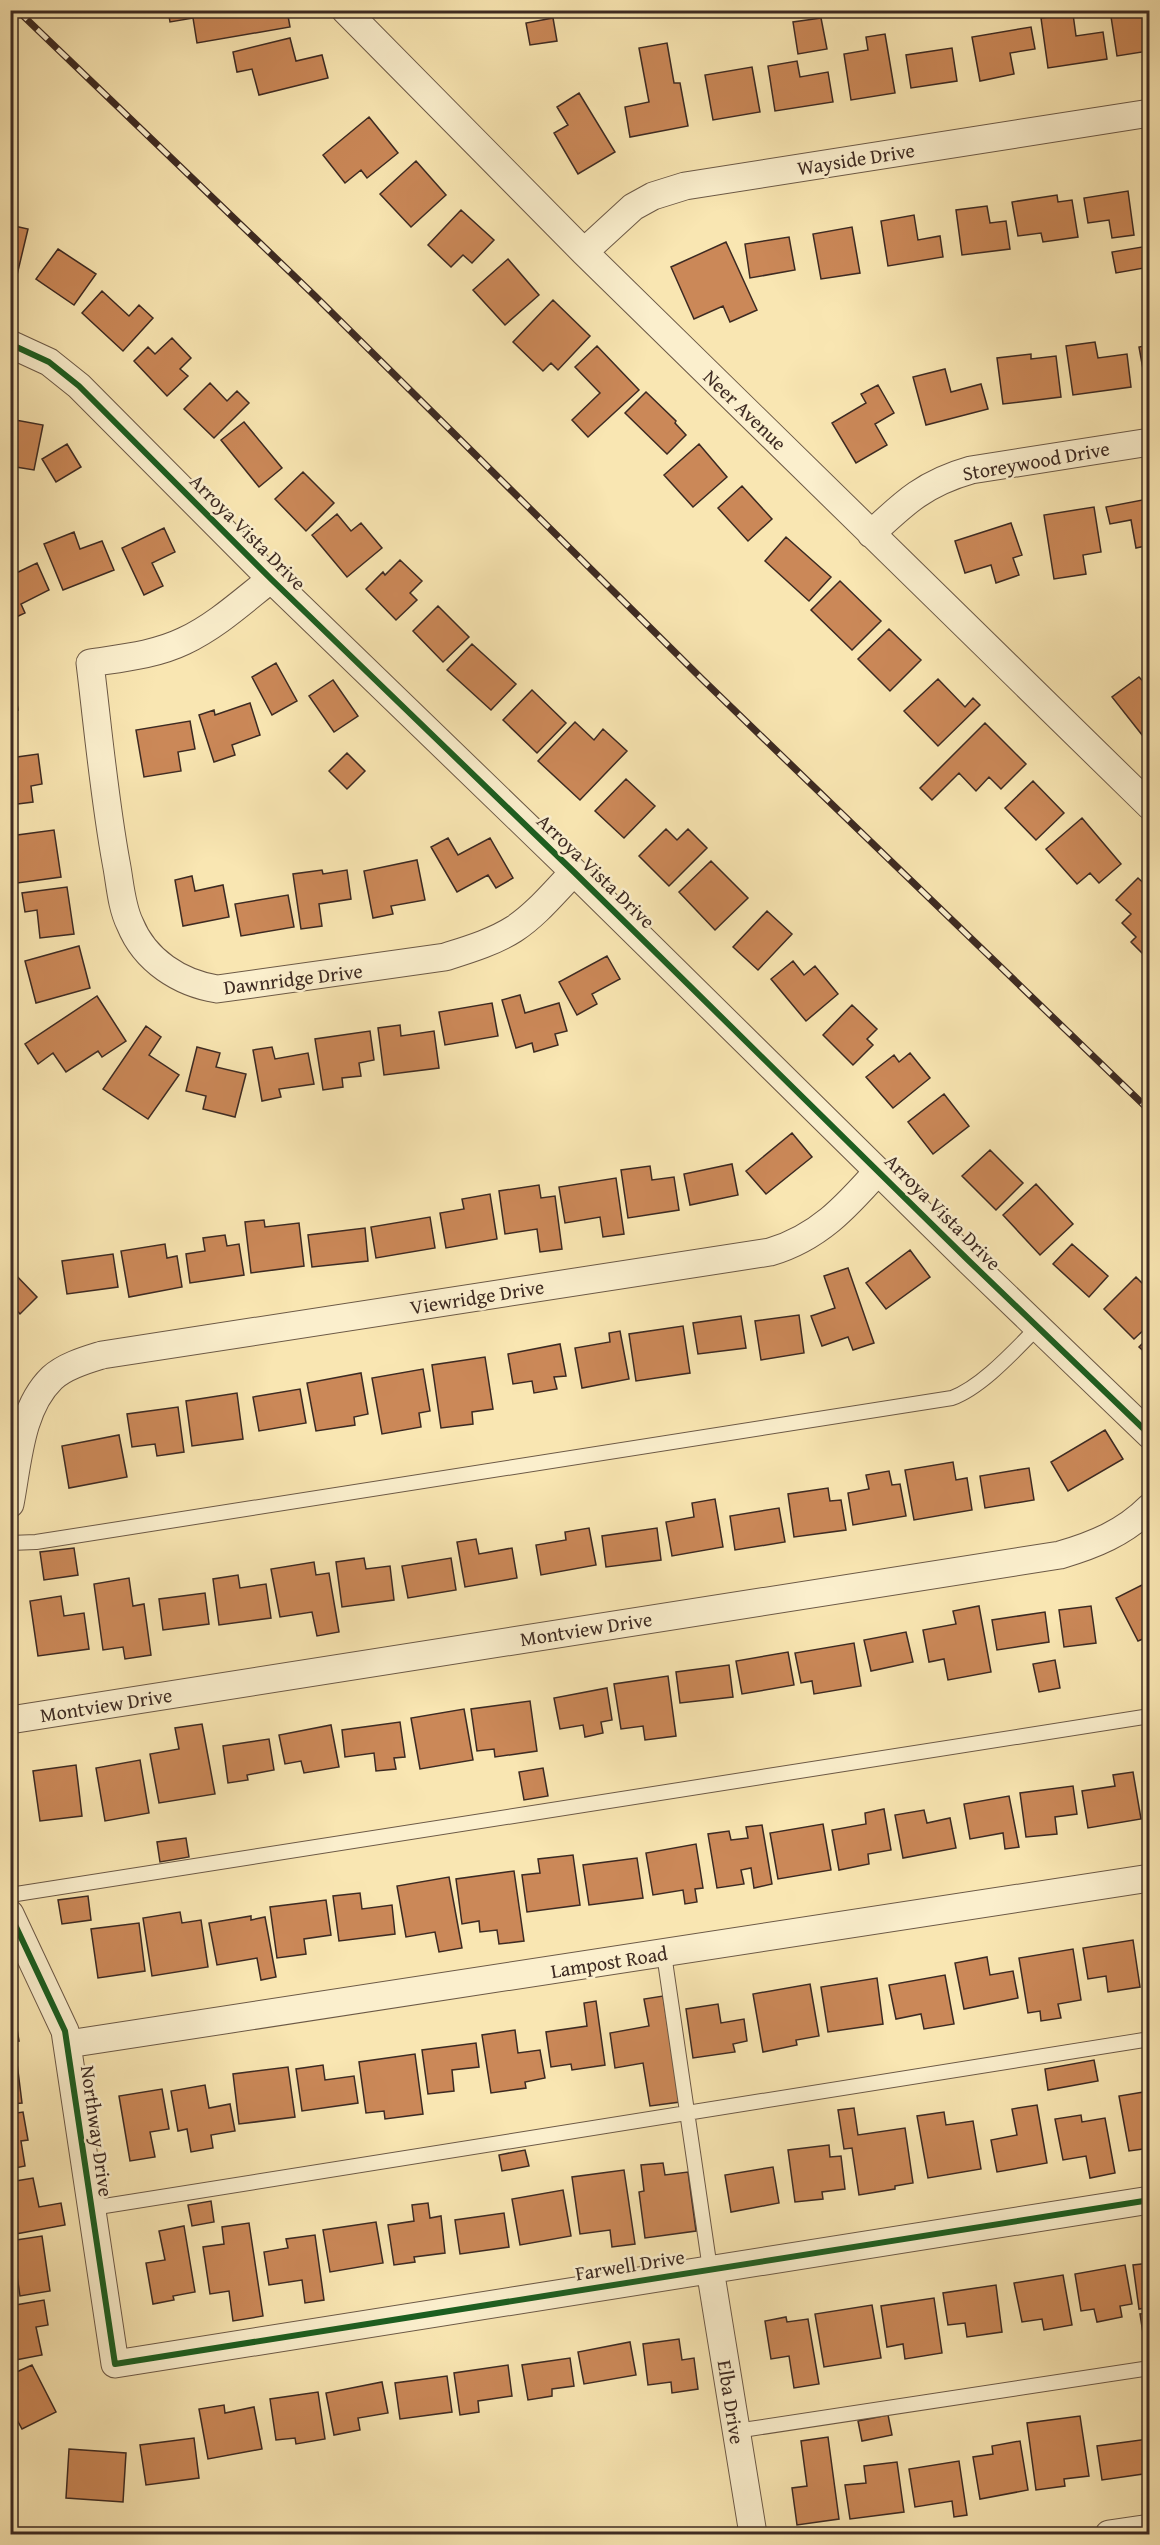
<svg xmlns="http://www.w3.org/2000/svg" width="1160" height="2545" font-family="'Gentium Book Plus',serif">
<rect width="100%" height="100%" fill="#f9e6b2"/>
<filter id="stains"><feTurbulence type="fractalNoise" baseFrequency=".00333" numOctaves="4"/><feColorMatrix values="0 0 0 0 .2 0 0 0 0 .09 0 0 0 0 .02 0 0 0 .5 -.17"/></filter>
<radialGradient id="worn" r=".72"><stop offset=".6" stop-color="#630" stop-opacity="0"/><stop offset="1" stop-color="#630" stop-opacity=".3"/></radialGradient>
<!-- building -->
<path fill="#cb8858" stroke="#3d2a22" stroke-width="1.5" d="M168 10H241L242 14 259 10H287L290 27 197 43 193 18 170 22Z
M1110 10 1150 11V59L1148 51 1117 56Z
M1073 14 1076 36 1103 32 1107 59 1048 68 1041 18Z
M553 18 557 41 530 45 526 23Z
M821 18 827 49 798 54 793 22Z
M1031 27 1035 49 1010 53 1014 74 980 81 972 37Z
M885 34 895 93 851 100 844 54 868 50 866 37Z
M290 38 296 61 322 55 328 78 259 95 252 69 237 72 233 52Z
M667 43 674 83H680L688 126 630 137 625 107 649 102 639 48Z
M952 48 957 81 911 88 906 55Z
M797 61 800 77 828 72 833 102 775 111 768 66Z
M752 67 760 112 713 120 705 75Z
M579 93 615 152 578 174 554 133 568 125 557 107Z
M369 117 398 153 367 178 361 170 345 183 323 155Z
M416 161 446 195 411 227 380 194Z
M1128 191 1134 235 1112 238 1109 220 1088 223 1084 198Z
M1057 195 1058 202 1072 200 1078 237 1043 242 1041 233 1018 236 1012 202Z
M987 206 990 223 1006 221 1010 249 962 255 956 210Z
M461 210 494 240 472 263 463 255 451 267 428 245Z
M914 215 918 240 940 236 943 257 888 266 881 221Z
M10 225 28 229 17 275 10 273Z
M852 227 860 273 821 279 813 234Z
M789 237 795 270 750 278 745 244Z
M726 242 757 310 730 322 723 306 694 319 671 267Z
M1148 246 1150 267 1116 273 1112 252Z
M58 249 96 274 74 305 36 279Z
M508 259 539 295 505 325 473 290Z
M102 291 129 316 139 305 153 318 123 351 82 313Z
M553 300 590 336 558 370 551 363 543 371 513 342Z
M172 338 191 358 180 369 188 376 167 396 134 361 148 347 155 354Z
M1095 342 1098 358 1127 354 1131 387 1073 395 1066 346Z
M1150 345V379L1145 380 1139 347Z
M597 346 639 390 588 437 572 420 600 393 575 367Z
M1031 354V359L1056 356 1061 397 1003 404 997 358Z
M945 369 951 392 981 384 988 409 926 425 913 377Z
M210 383 227 401 237 391 249 403 214 438 184 409Z
M878 385 894 413 875 424 887 445 856 463 832 423 866 403 861 394Z
M646 392 676 421 675 423 686 435 667 454 625 413Z
M10 419 43 425 34 470 10 466Z
M244 422 282 468 259 487 221 440Z
M67 444 81 467 56 482 42 459Z
M699 444 727 477 693 507 664 475Z
M303 472 334 503 306 531 275 499Z
M1150 481V545L1136 548 1131 520 1110 524 1106 507 1148 499 1144 482Z
M742 486 772 519 748 541 718 508Z
M1094 507 1101 552 1083 555 1086 574 1054 579 1044 515Z
M337 514 351 531 361 523 382 548 347 577 312 535Z
M1011 523 1022 555 1013 558 1019 575 996 583 991 565 965 573 955 541Z
M164 528 175 552 152 563 163 586 144 595 122 548Z
M74 532 80 549 102 541 114 570 63 590 44 544Z
M786 537 831 577 809 601 765 561Z
M400 560 422 581 410 593 417 600 396 620 366 589 383 572 385 575Z
M37 563 49 590 21 604 25 613 10 620V576Z
M840 581 881 621 852 650 811 610Z
M438 606 469 637 443 662 413 631Z
M889 629 921 660 890 691 858 659Z
M472 644 516 684 491 710 447 670Z
M276 663 297 701 272 715 252 677Z
M1139 677 1150 689V745L1112 697Z
M938 679 965 707 973 698 980 705 938 746 904 711Z
M333 680 358 716 334 732 309 696Z
M15 690 18 710H10V691Z
M532 690 566 723 537 753 503 720Z
M250 703 260 735 232 745 235 755 214 762 199 715 214 710 215 715Z
M190 721 195 749 178 752 181 771 144 777 136 730Z
M575 722 594 740 603 729 627 751 580 800 538 761Z
M985 723 1026 764 1001 789 989 777 976 791 959 773 932 800 920 788Z
M347 753 365 771 347 789 329 771Z
M38 754 42 784 31 786 33 802 10 805V758Z
M626 779 655 806 624 838 595 811Z
M1033 781 1064 813 1036 840 1005 808Z
M1082 818 1121 864 1099 883 1090 873 1077 884 1046 849Z
M666 829 677 840 688 829 707 848 669 886 639 856Z
M54 830 61 877 10 884V859H13L10 836Z
M448 838 458 855 490 838 513 878 496 888 488 875 457 892 431 847Z
M417 860 425 900 391 906 393 914 373 918 364 871Z
M711 861 748 898 715 930 679 892Z
M322 870 323 874 347 870 351 899 319 904 322 926 301 929 293 874Z
M192 876 195 891 223 885 229 917 183 926 175 880Z
M1138 878 1150 889V952L1145 956 1131 942 1136 937 1122 923 1131 914 1116 900Z
M67 887 74 934 40 938 37 910 25 912 22 893Z
M288 895 294 927 241 936 235 904Z
M767 911 792 934 758 970 733 947Z
M79 946 90 988 36 1003 25 961Z
M607 956 620 979 592 994 597 1004 577 1015 559 982Z
M793 961 804 975 815 966 838 994 806 1021 771 979Z
M520 995 525 1013 559 1003 567 1031 555 1034 558 1045 534 1052 532 1043 516 1048 502 1000Z
M97 996 126 1041 102 1057 98 1051 66 1072 53 1053 38 1064 25 1044Z
M492 1003 498 1036 445 1045 439 1012Z
M852 1005 877 1029 867 1039 873 1045 853 1065 823 1035Z
M400 1025 401 1036 434 1031 439 1068 384 1075 378 1028Z
M146 1026 161 1037 149 1055 179 1075 148 1119 103 1089Z
M370 1031 374 1060 359 1063 361 1076 342 1078 343 1087 323 1090 315 1039Z
M197 1047 220 1053 216 1067 246 1074 235 1117 203 1109 206 1096 186 1091Z
M272 1047 275 1059 308 1053 314 1084 279 1089 281 1097 262 1101 253 1050Z
M910 1053 930 1078 893 1108 866 1077 894 1055 899 1062Z
M944 1094 969 1126 933 1154 908 1122Z
M792 1133 812 1157 766 1194 746 1171Z
M990 1150 1023 1183 996 1210 962 1176Z
M732 1164 738 1195 690 1205 684 1174Z
M650 1166 652 1180 674 1177 679 1210 628 1218 621 1170Z
M616 1178 624 1234 603 1237 600 1217 565 1223 559 1187Z
M1036 1184 1073 1224 1040 1255 1003 1215Z
M539 1185 541 1198 555 1196 562 1249 540 1252 537 1229 505 1234 499 1191Z
M490 1194 497 1239 446 1248 440 1213 464 1209 462 1199Z
M430 1217 435 1248 376 1258 371 1227Z
M264 1220 265 1227 299 1223 304 1266 251 1273 245 1222Z
M365 1228 368 1261 312 1267 308 1235Z
M225 1235 227 1246 239 1244 244 1275 190 1283 186 1254 205 1251 203 1238Z
M165 1244 167 1258 177 1256 182 1287 129 1297 121 1251Z
M1072 1244 1108 1276 1089 1297 1053 1264Z
M910 1250 930 1277 886 1309 866 1283Z
M113 1254 118 1287 67 1294 62 1261Z
M848 1268 874 1343 853 1350 848 1337 822 1346 811 1316 835 1308 824 1276Z
M10 1269 37 1297 20 1314 13 1306 10 1308Z
M1136 1277 1150 1291V1324L1134 1339 1104 1309Z
M799 1315 804 1353 761 1360 755 1321Z
M741 1316 746 1348 698 1354 693 1323Z
M683 1326 690 1373 636 1381 629 1334Z
M620 1331 629 1379 582 1388 575 1348 610 1342 609 1333Z
M1150 1336V1357L1139 1347Z
M560 1344 566 1376 554 1377 557 1389 534 1393 532 1381 513 1384 508 1354Z
M485 1357 493 1409 472 1412 473 1424 441 1428 432 1365Z
M423 1369 430 1411 419 1413 421 1427 382 1434 372 1378Z
M361 1373 368 1414 354 1417 355 1425 316 1431 307 1383Z
M300 1389 306 1423 259 1431 253 1397Z
M237 1393 243 1439 192 1446 186 1401Z
M178 1407 184 1452 157 1456 155 1444 132 1447 127 1414Z
M1105 1430 1123 1459 1068 1491 1051 1462Z
M119 1435 127 1477 69 1488 62 1446Z
M953 1462 956 1480 967 1478 972 1510 914 1520 905 1470Z
M1029 1468 1034 1500 985 1508 980 1476Z
M889 1471 892 1485 900 1484 906 1516 853 1525 848 1493 869 1489 866 1475Z
M828 1488 830 1501 841 1500 846 1530 794 1537 788 1494Z
M715 1499 723 1547 672 1556 666 1522 694 1517 692 1503Z
M779 1508 785 1542 735 1550 730 1516Z
M589 1528 596 1565 541 1575 536 1545 566 1540 565 1532Z
M657 1528 661 1560 606 1567 602 1536Z
M476 1539 479 1554 512 1548 517 1578 465 1587 457 1542Z
M74 1548 78 1575 44 1580 40 1552Z
M364 1558 366 1569 390 1566 394 1600 342 1607 336 1562Z
M451 1558 456 1590 408 1598 402 1566Z
M314 1562 316 1575 329 1573 339 1632 317 1636 312 1612 280 1617 271 1569Z
M238 1575 240 1588 266 1584 271 1618 219 1625 213 1579Z
M129 1578 133 1606 144 1604 151 1655 125 1659 123 1647 103 1650 94 1584Z
M1150 1581V1636L1138 1641 1116 1598Z
M205 1593 209 1624 163 1630 159 1599Z
M61 1596 64 1616 84 1613 89 1649 38 1656 30 1601Z
M979 1606 991 1672 948 1680 944 1659 929 1662 923 1630 956 1624 953 1611Z
M1091 1606 1096 1643 1064 1647 1059 1610Z
M1045 1612 1049 1642 997 1650 992 1620Z
M906 1632 913 1662 871 1671 864 1640Z
M854 1643 861 1686 814 1694 812 1681 801 1683 795 1653Z
M788 1652 794 1685 742 1694 736 1661Z
M1055 1660 1060 1688 1039 1692 1033 1664Z
M729 1665 733 1697 680 1703 676 1672Z
M668 1676 676 1736 645 1740 643 1726 621 1729 614 1684Z
M607 1688 612 1720 601 1722 603 1733 585 1737 583 1725 560 1729 554 1698Z
M530 1701 537 1751 495 1757 494 1749 477 1751 471 1709Z
M464 1709 473 1760 420 1769 411 1718Z
M400 1722 405 1757 394 1758 396 1769 376 1771 374 1753 345 1757 342 1730Z
M202 1724 215 1794 159 1803 150 1754 179 1749 175 1728Z
M331 1725 339 1767 304 1773 301 1761 285 1764 279 1735Z
M269 1739 274 1770 247 1775 248 1780 228 1783 223 1746Z
M140 1760 149 1813 105 1821 96 1768Z
M76 1765 82 1816 40 1821 33 1771Z
M543 1768 548 1796 524 1800 519 1772Z
M1133 1772 1141 1819 1088 1828 1082 1791 1115 1786 1113 1775Z
M1144 1775H1150V1814Z
M1073 1786 1077 1814 1055 1817 1057 1834 1026 1837 1020 1793Z
M1009 1796 1019 1847 1005 1849 1003 1833 970 1839 964 1804Z
M884 1809 891 1850 868 1854 869 1864 839 1870 832 1830 866 1824 865 1813Z
M924 1810 927 1823 950 1818 956 1848 903 1858 895 1815Z
M823 1824 831 1870 778 1879 770 1833Z
M762 1825 772 1884 754 1888 751 1868 741 1870 744 1884 717 1888 708 1834 729 1831 731 1840 748 1838 746 1827Z
M186 1838 189 1857 160 1862 157 1842Z
M696 1844 703 1888 695 1889 697 1902 685 1904 683 1890 653 1895 646 1853Z
M573 1855 580 1905 527 1912 522 1875 540 1873 538 1859Z
M637 1858 643 1898 589 1905 583 1865Z
M514 1871 524 1941 499 1944 497 1930 480 1932 479 1921 462 1924 456 1879Z
M449 1877 462 1948 439 1952 435 1932 406 1937 397 1886Z
M360 1893 362 1909 392 1905 395 1934 339 1941 333 1896Z
M88 1896 91 1920 62 1924 58 1900Z
M326 1900 331 1935 304 1939 306 1954 277 1958 270 1907Z
M180 1912 182 1923 201 1920 208 1967 152 1976 143 1918Z
M251 1916V1920L265 1917 276 1977 261 1980 257 1958 217 1965 209 1923Z
M139 1923 145 1971 98 1978 91 1929Z
M1150 1937V1973L1143 1938Z
M1133 1940 1140 1987 1108 1992 1106 1976 1088 1979 1083 1948Z
M1073 1949 1081 2000 1058 2004 1061 2018 1041 2021 1040 2011 1028 2013 1019 1958Z
M987 1957 990 1975 1013 1971 1018 1998 964 2009 955 1963Z
M945 1975 954 2024 924 2029 921 2014 896 2019 889 1985Z
M877 1978 883 2024 828 2032 821 1987Z
M810 1984 819 2036 796 2040 797 2045 763 2052 753 1994Z
M663 1996 680 2102 650 2106 643 2063 615 2068 610 2033 649 2026 644 1999Z
M596 2001 605 2065 572 2070 571 2064 551 2067 546 2032 587 2026 584 2003Z
M718 2004 721 2023 744 2019 747 2041 733 2044 735 2052 693 2058 686 2009Z
M16 2023 19 2041 10 2042V2024Z
M515 2030 518 2053 540 2050 545 2078 525 2082 526 2088 491 2093 482 2035Z
M476 2043 479 2067 452 2070 454 2091 428 2094 422 2050Z
M415 2054 423 2114 385 2119 384 2111 366 2113 359 2062Z
M16 2055 22 2103 10 2104V2056Z
M1094 2060 1098 2081 1048 2090 1045 2069Z
M323 2065 325 2080 354 2076 358 2103 302 2111 296 2069Z
M288 2067 295 2117 239 2124 233 2074Z
M205 2085 209 2108 230 2104 235 2131 211 2135 213 2148 191 2152 187 2129 178 2131 171 2091Z
M162 2089 169 2129 150 2132 155 2157 130 2161 119 2096Z
M1150 2091V2148L1129 2151 1119 2096Z
M1037 2105 1047 2163 997 2172 991 2140 1017 2135 1012 2109Z
M854 2108 858 2135 905 2128 913 2183 895 2186V2189L859 2195 852 2148 844 2149 838 2110Z
M23 2112 28 2140 21 2141 25 2166 10 2169V2114Z
M944 2112 946 2125 973 2121 981 2169 928 2178 917 2116Z
M1081 2115 1082 2122 1105 2118 1115 2173 1090 2178 1086 2156 1063 2160 1055 2119Z
M829 2145 830 2157 841 2156 845 2189 822 2192 823 2199 795 2202 788 2150Z
M525 2150 529 2166 502 2171 499 2155Z
M663 2163 665 2175 688 2172 696 2231 645 2238 639 2192 644 2191 641 2165Z
M773 2167 779 2203 731 2212 725 2175Z
M624 2170 635 2244 612 2247 610 2230 580 2234 572 2177Z
M33 2178 39 2207 61 2203 65 2225 10 2235V2182Z
M563 2190 571 2236 520 2245 512 2199Z
M211 2201 214 2222 192 2226 188 2205Z
M428 2203 430 2218 441 2216 445 2253 414 2257 415 2262 394 2265 388 2225 414 2221 412 2205Z
M504 2213 509 2247 460 2254 455 2220Z
M376 2222 383 2263 330 2272 323 2230Z
M249 2223 263 2316 233 2321 229 2291 210 2294 203 2247 224 2244 222 2227Z
M184 2226 195 2292 173 2296 174 2300 153 2304 146 2263 165 2260 159 2231Z
M315 2235 324 2300 305 2303 302 2280 269 2285 264 2252 288 2248 286 2239Z
M42 2236 50 2291 20 2296 16 2269 10 2270V2241Z
M1150 2263V2307L1139 2309 1133 2265Z
M1125 2265 1132 2304 1120 2306 1122 2317 1097 2322 1094 2309 1081 2311 1075 2274Z
M1063 2275 1072 2325 1044 2330 1042 2319 1022 2322 1014 2283Z
M996 2285 1002 2332 967 2337 965 2323 948 2325 943 2293Z
M934 2298 942 2353 905 2359 903 2344 887 2347 881 2306Z
M44 2300 48 2325 36 2327 42 2355 10 2361V2306Z
M872 2305 881 2358 824 2367 815 2314Z
M1150 2313V2339L1144 2340 1140 2314Z
M786 2317 787 2322 808 2319 819 2384 794 2388 789 2356 771 2359 765 2321Z
M679 2339 682 2360 694 2358 698 2389 672 2393 671 2382 648 2385 643 2344Z
M630 2342 636 2375 584 2384 578 2352Z
M570 2358 574 2386 552 2389V2396L528 2400 522 2365Z
M32 2365 56 2412 22 2429 10 2407V2375Z
M508 2365 512 2396 478 2401 479 2412 460 2415 454 2373Z
M447 2376 452 2412 400 2419 395 2383Z
M382 2382 388 2413 358 2418 360 2430 334 2435 326 2393Z
M318 2392 325 2439 296 2444 295 2438 276 2440 270 2399Z
M224 2405 225 2413 254 2407 262 2449 208 2459 199 2409Z
M888 2415 892 2435 862 2441 858 2421Z
M1080 2416 1089 2476 1064 2479 1065 2486 1036 2490 1027 2423Z
M828 2437 839 2519 797 2525 792 2488 807 2486 801 2441Z
M194 2438 199 2478 146 2485 140 2445Z
M1148 2439 1150 2473 1102 2480 1097 2446Z
M1020 2441 1028 2490 980 2499 973 2457 993 2454 992 2446Z
M69 2449 126 2453 123 2502 66 2498Z
M959 2461 967 2515 954 2517 952 2501 915 2507 909 2469Z
M897 2462 904 2512 850 2519 845 2485 866 2483 864 2466Z"/>
<g fill="none" stroke-linecap="round" stroke-linejoin="round">
<!-- service casing -->
<g stroke="#6c5946" stroke-width="16">
<path id="service" d="M10 1543 36 1542 952 1398C982 1387 1015 1350 1038 1327
M10 1895 1150 1716
M664 1954 710 2269
M92 2208 1150 2039
M736 2431 1150 2368"/>
</g>
<!-- minor casing -->
<g stroke="#6c5946" stroke-width="29">
<path id="minor" d="M345 10 584 252 1150 806
M584 252 633 207 653 196 685 186 1150 113
M10 344 49 362 79 386 271 579 574 872 968 1260 1150 1435
M871 534C905 502 925 483 971 470L1150 442
M271 579C243 601 216 626 184 641 155 655 122 658 90 663 98 729 104 796 116 862 120 882 121 906 130 924 145 961 180 983 217 989L445 957C467 950 494 942 514 929 537 914 555 891 574 872
M10 1504C18 1463 20 1409 52 1378 65 1366 86 1360 102 1355L770 1252C818 1238 846 1207 878 1171
M10 1720 1060 1555C1094 1545 1124 1533 1150 1507
M10 1914 65 2031 115 2364 1150 2200
M68 2044 1150 1878
M710 2269 753 2534
M1109 2534 1150 2528"/>
</g>
<!-- service -->
<use href="#service" stroke="#fbefcd" stroke-width="14"/>
<!-- minor -->
<use href="#minor" stroke="#fbefcd" stroke-width="27"/>
<!-- rail casing -->
<g stroke="#3d2a22" stroke-width="7">
<path id="rail" d="M17 10 315 296 702 679 1150 1111"/>
</g>
<!-- rail -->
<use href="#rail" stroke="#fbefcd" stroke-width="4.5" stroke-dasharray="14" stroke-linecap="butt"/>
<!-- cycleway casing -->
<g stroke="#fbefcd" stroke-width="10">
<path id="cycleway" d="M10 344 49 362 79 386 271 579 574 872 968 1260 1150 1435
M10 1914 65 2031 115 2364 1150 2200"/>
</g>
<!-- cycleway -->
<use href="#cycleway" stroke="#1b5e20" stroke-width="6"/>
</g>
<g text-anchor="middle" stroke-width="5" stroke-linejoin="round" paint-order="stroke">
<!-- street labels -->
<g font-size="20" fill="#3d2a22" stroke="#fbefcd">
<text transform="translate(856 159) rotate(-9)" y="7">Wayside Drive</text>
<text transform="translate(745 410) rotate(44)" y="7">Neer Avenue</text>
<text transform="translate(1036 461) rotate(-10)" y="7">Storeywood Drive</text>
<text transform="translate(248 532) rotate(45)" y="7">Arroya Vista Drive</text>
<text transform="translate(596 871) rotate(44)" y="7">Arroya Vista Drive</text>
<text transform="translate(293 979) rotate(-7)" y="7">Dawnridge Drive</text>
<text transform="translate(943 1212) rotate(45)" y="7">Arroya Vista Drive</text>
<text transform="translate(477 1297) rotate(-9)" y="7">Viewridge Drive</text>
<text transform="translate(586 1629) rotate(-9)" y="7">Montview Drive</text>
<text transform="translate(106 1705) rotate(-9)" y="7">Montview Drive</text>
<text transform="translate(609 1962) rotate(-9)" y="7">Lampost Road</text>
<text transform="translate(97 2131) rotate(82)" y="7">Northway Drive</text>
<text transform="translate(630 2265) rotate(-9)" y="7">Farwell Drive</text>
<text transform="translate(731 2402) rotate(81)" y="7">Elba Drive</text>
</g>
</g>
<!-- margin -->
<rect width="1160" height="2545" fill="none" stroke="#f9e6b2" stroke-width="36"/>
<rect x="12" y="12" width="1136" height="2521" fill="none" stroke="#3d2a22" stroke-width="3"/>
<rect x="18" y="18" width="1124" height="2509" fill="none" stroke="#3d2a22" stroke-width="1.5"/>
<rect width="100%" height="100%" filter="url(#stains)"/>
<rect width="100%" height="100%" fill="url(#worn)"/>
</svg>
